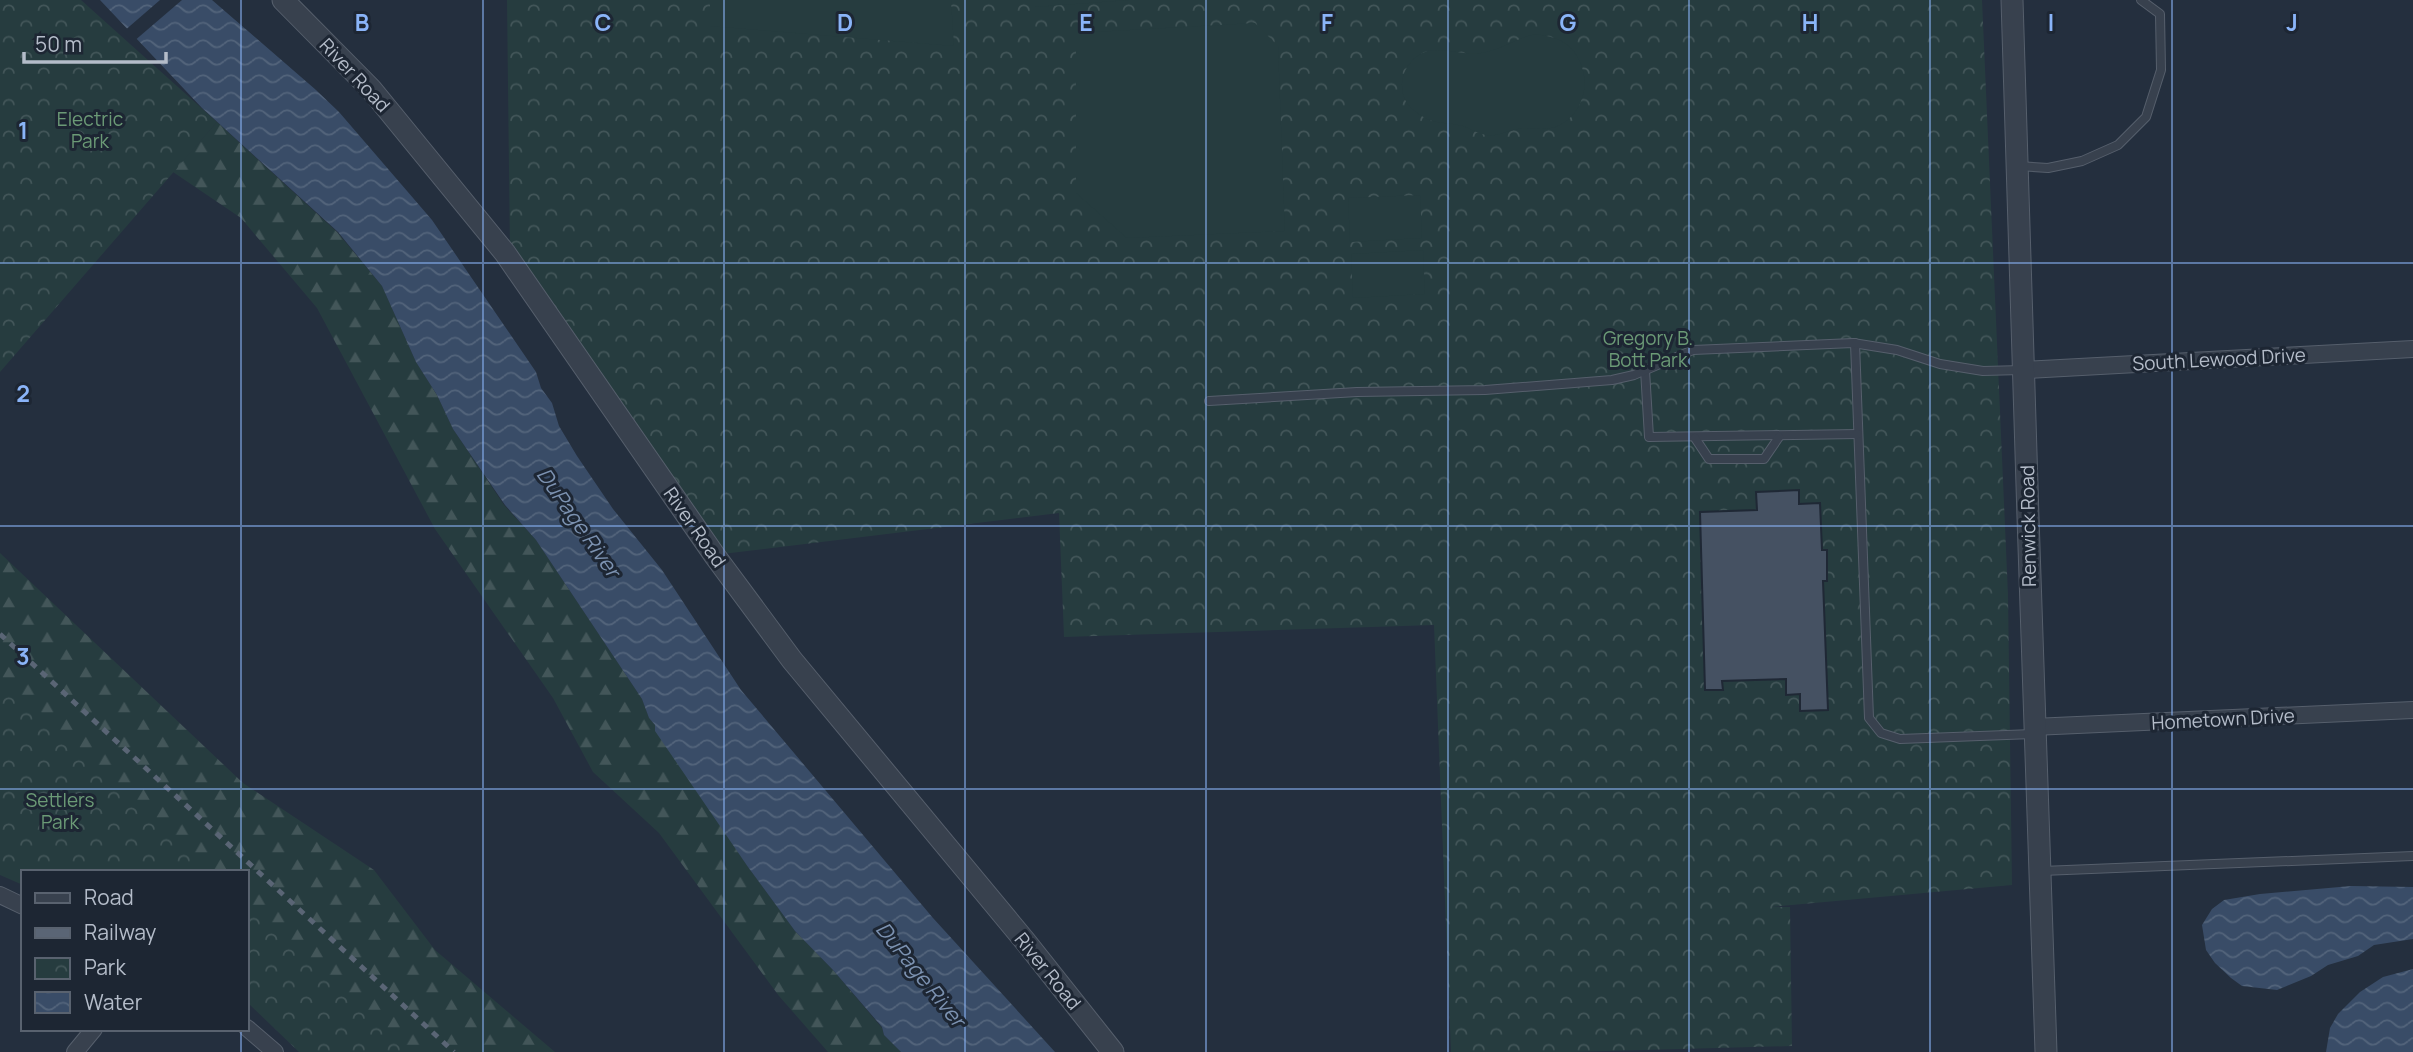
<svg xmlns="http://www.w3.org/2000/svg" width="2413" height="1052" font-family="Manrope,sans-serif">
<defs>
<pattern id="forest-firs" width="22" height="20" patternUnits="userSpaceOnUse" patternTransform="scale(1.75)"><rect width="22" height="20" fill="#263c3f"/><path d="M5 1l3.5 6h-7zM16 11l3.5 6h-7z" fill="#435659"/></pattern>
<pattern id="park-crowns" width="20" height="18" patternUnits="userSpaceOnUse" patternTransform="scale(1.75)"><rect width="20" height="18" fill="#263c3f"/><path d="M2 6a3 3 0 1 1 6 0M12 15a3 3 0 1 1 6 0" fill="none" stroke="#435659"/></pattern>
<pattern id="water-waves" width="16" height="10" patternUnits="userSpaceOnUse" patternTransform="scale(1.75)"><rect width="16" height="10" fill="#394c67"/><path d="M0 5q4-4 8 0t8 0" fill="none" stroke="#53647b"/></pattern>
</defs>
<rect width="100%" height="100%" fill="#242f3e"/>
<g fill="url(#forest-firs)">
<path d="M217,122L337,232L382,286L416,362L437,395L453,429L504,505L536,540L642,699L649,718L655,725L748,867L795,931L833,970L882,1028L884,1035L901,1052H828L779,996L659,833L593,772L553,698L435,529L317,308L241,218L173,172Z"/>
<path d="M0,553L243,783L374,870L435,950L555,1052H317L247,986V872H130L0,739Z"/>
</g>
<g fill="url(#park-crowns)">
<path d="M0,0H81L217,122L0,372Z"/>
<path d="M507,0H1982L2008,595L2012,885L1771,907H1790L1792,1046L1570,1052H1451L1434,625L1064,637L1059,513L722,554L510,253Z"/>
<path d="M0,675L207,864L215,872H23V885L0,875Z"/>
<path d="M247,902L405,1052H406H299L247,1002Z"/>
</g>
<g fill="#263c3f">
<path d="M710,0H951L954,46L710,26Z"/>
<path d="M1035,0H1129L1035,7Z"/>
<path d="M1255,23L1278,46L1285,231L1127,238L1076,193V33Z"/>
<path d="M1536,34C1546,36 1557,37 1566,44C1593,65 1590,109 1560,125C1546,132 1533,127 1518,129C1494,134 1494,141 1468,128C1455,122 1436,124 1427,119C1422,116 1414,111 1410,107C1393,88 1405,57 1428,51C1445,47 1463,56 1481,53C1501,50 1516,38 1536,34Z"/>
<path d="M1420,195L1422,238L1350,242L1348,198Z"/>
<path d="M1423,250L1425,294L1353,298L1351,254Z"/>
</g>
<g fill="url(#water-waves)">
<path d="M100,0H212L316,90L339,112L432,220L536,372L541,388L552,403L559,426L577,456L613,509L662,570L741,690L933,918L1055,1052H901L884,1035L882,1027L833,970L795,931L748,867L655,731V725L649,718L642,699L536,540L505,505L453,429L437,395L416,362L382,286L338,232L202,108Z"/>
<path d="M2351,886L2413,887V939L2374,945L2358,956L2328,965L2311,976L2277,990L2242,986L2231,978L2215,963L2206,950L2202,925L2212,909L2224,900L2260,894Z"/>
<path d="M2413,969V1052H2326L2330,1028L2338,1014L2360,992L2383,977Z"/>
</g>
<path fill="#242f3e" d="M160,0H182L133,42L123,32Z"/>
<path fill="#455162" stroke="#1f2835" stroke-width="2" d="M1799,490V504L1820,503L1822,550H1827V581H1823L1828,710L1800,711V694L1786,695V679L1722,681L1723,690H1705L1700,512L1757,510L1756,492Z"/>
<g fill="none" stroke-linecap="round" stroke-linejoin="round">
<g stroke="#565f6c" stroke-width="10">
<g id="service">
<path d="M2018,166L2048,168L2082,161L2118,145L2146,117L2161,70L2160,14L2141,0"/>
<path d="M1855,343L1869,718L1881,733L1900,739L2033,734"/>
<path d="M1645,370L1649,437L1858,434"/>
<path d="M1209,401L1357,392L1485,390L1612,380L1634,375L1693,350L1853,343L1897,350L1940,364L1983,371L2022,370"/>
<path d="M1695,438L1709,459H1764L1779,437"/>
<path d="M2042,871L2413,856"/>
</g>
</g>
<g stroke="#565f6c" stroke-width="18">
<g id="minor">
<path d="M2025,370L2413,349"/>
<path d="M2033,727L2413,710"/>
<path d="M0,895L23,906"/>
<path d="M247,1028L275,1052"/>
<path d="M75,1052L94,1029"/>
</g>
</g>
<g stroke="#565f6c" stroke-width="23">
<g id="tertiary">
<path d="M283,0L371,89L505,253L715,556L792,660L1025,941L1113,1052"/>
<path d="M2012,0C2024,351 2032,701 2046,1052"/>
</g>
</g>
<use href="#service" stroke="#38414e" stroke-width="8"/>
<use href="#minor" stroke="#38414e" stroke-width="16"/>
<use href="#tertiary" stroke="#38414e" stroke-width="21"/>
<path stroke="#5a6575" stroke-width="5" stroke-dasharray="7 7" stroke-linecap="butt" d="M0,634L454,1052"/>
</g>
<path fill="none" stroke="#8ab4f8" stroke-width="2" stroke-opacity="0.55" d="M241,0V872M483,0V1052M724,0V1052M965,0V1052M1206,0V1052M1448,0V1052M1689,0V1052M1930,0V1052M2172,0V1052M0,263H2413M0,526H2413M0,789H2413M241,1029V1052"/>
<g text-anchor="middle" dominant-baseline="central" stroke-width="6" stroke-linejoin="round" paint-order="stroke">
<g font-size="19" fill="#b4bcc9" stroke="#1d2633">
<text transform="translate(355 75) rotate(47)">River Road</text>
<text transform="translate(2219 359) rotate(-3)">South Lewood Drive</text>
<text transform="translate(2028 526) rotate(-91)">Renwick Road</text>
<text transform="translate(695 527) rotate(55)">River Road</text>
<text transform="translate(2223 719) rotate(-3)">Hometown Drive</text>
<text transform="translate(1048 971) rotate(51)">River Road</text>
</g>
<g font-size="19" fill="#6b9a76" stroke="#1d2633">
<text x="90" y="119">Electric<tspan x="90" dy="22">Park</tspan></text>
<text x="1648" y="338">Gregory B.<tspan x="1648" dy="22">Bott Park</tspan></text>
<text x="60" y="800">Settlers<tspan x="60" dy="22">Park</tspan></text>
</g>
<g font-size="21" font-style="italic" fill="#7c92b1" stroke="#1d2633">
<text transform="translate(579 522) rotate(55)">DuPage River</text>
<text transform="translate(921 974) rotate(51)">DuPage River</text>
</g>
</g>
<g font-size="23" text-anchor="middle" font-weight="bold" fill="#8ab4f8" stroke="#1d2633" stroke-width="6" stroke-linejoin="round" paint-order="stroke">
<text x="362" y="31">B</text>
<text x="603" y="31">C</text>
<text x="845" y="31">D</text>
<text x="1086" y="31">E</text>
<text x="1327" y="31">F</text>
<text x="1568" y="31">G</text>
<text x="1810" y="31">H</text>
<text x="2051" y="31">I</text>
<text x="2292" y="31">J</text>
<text x="23" y="139">1</text>
<text x="23" y="402">2</text>
<text x="23" y="665">3</text>
</g>
<rect x="21" y="870" width="228" height="161" fill="#1d2633" stroke="#59626f" stroke-width="2"/>
<rect x="35" y="893" width="35" height="10" fill="#38414e" stroke="#59626f" stroke-width="2"/>
<text x="84" y="905" font-size="21" fill="#b4bcc9">Road</text>
<rect x="35" y="928" width="35" height="10" fill="#5a6575" stroke="#59626f" stroke-width="2"/>
<text x="84" y="940" font-size="21" fill="#b4bcc9">Railway</text>
<rect x="35" y="958" width="35" height="21" fill="url(#park-crowns)" stroke="#59626f" stroke-width="2"/>
<text x="84" y="975" font-size="21" fill="#b4bcc9">Park</text>
<rect x="35" y="992" width="35" height="21" fill="url(#water-waves)" stroke="#59626f" stroke-width="2"/>
<text x="84" y="1010" font-size="21" fill="#b4bcc9">Water</text>
<path d="M24 52v10h142v-10" fill="none" stroke="#b4bcc9" stroke-width="3.5"/>
<text x="35" y="52" font-size="21" fill="#b4bcc9" stroke="#1d2633" stroke-width="5" paint-order="stroke">50 m</text>
</svg>
